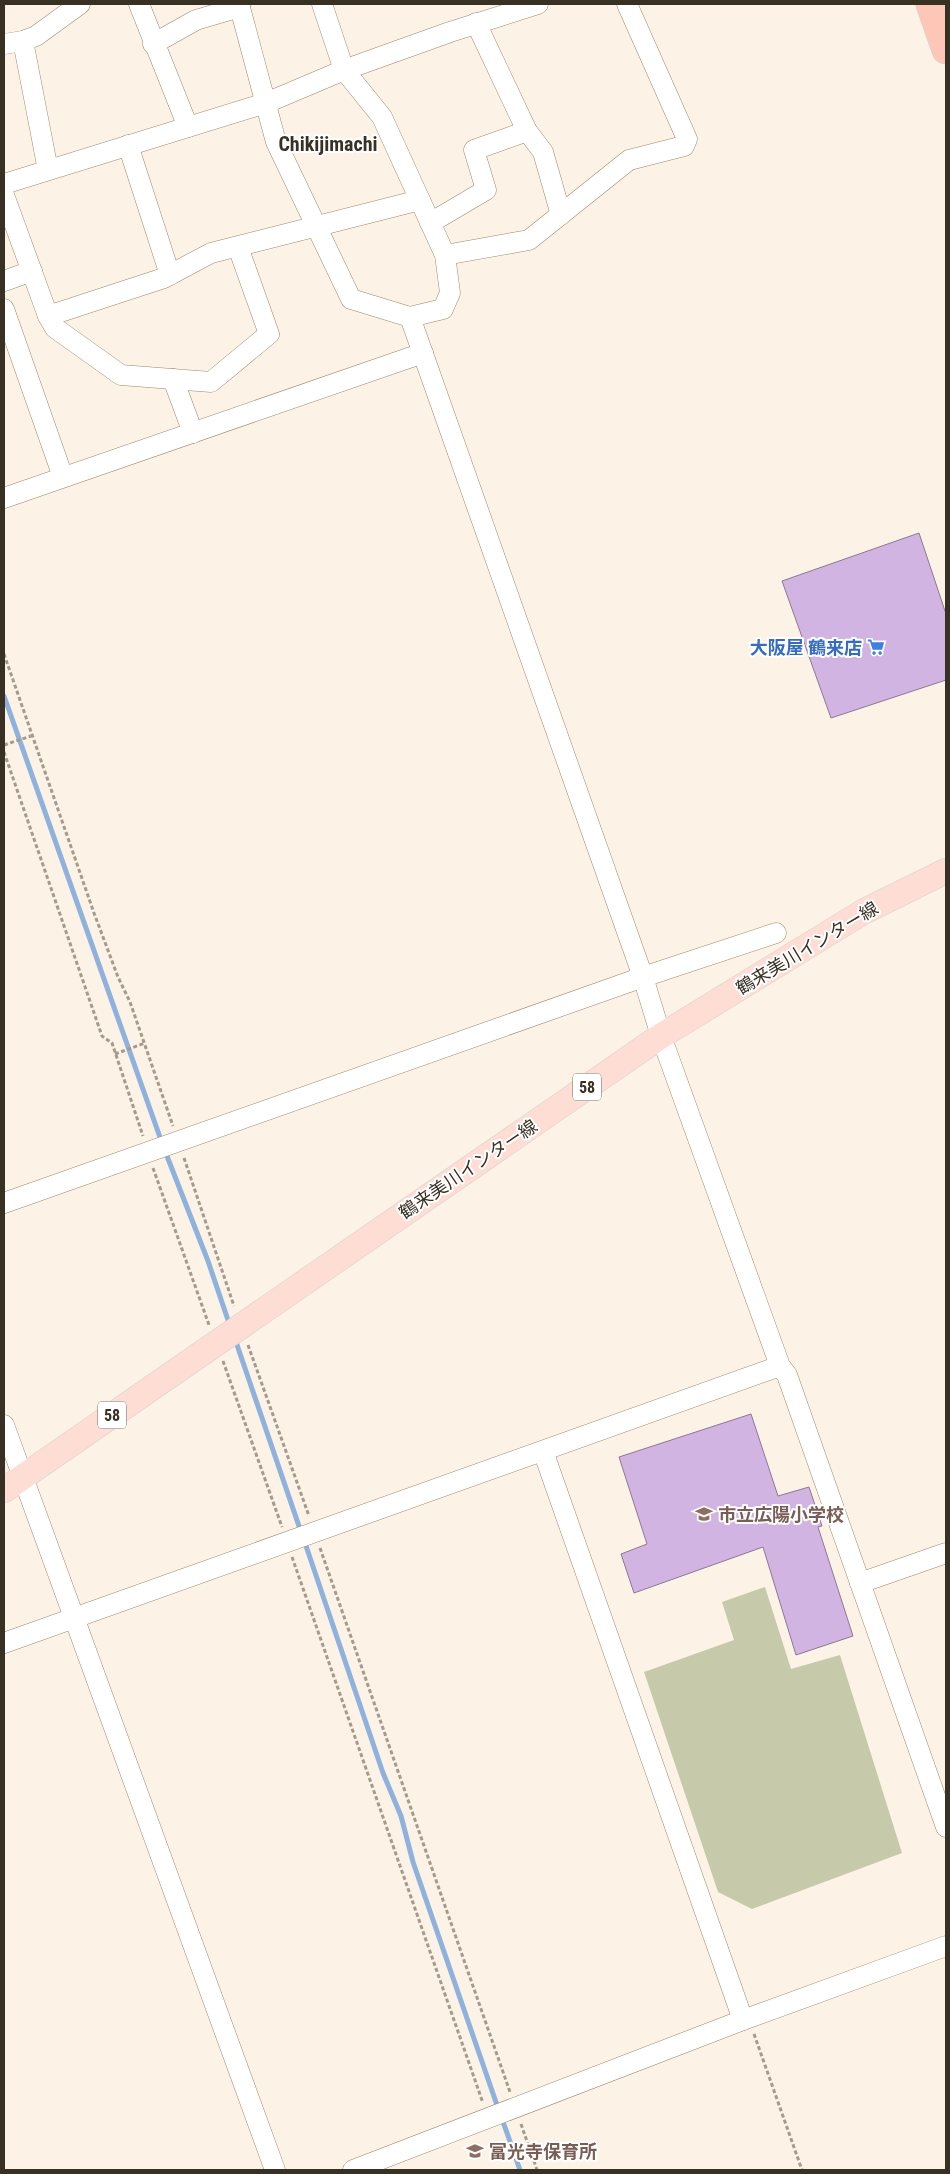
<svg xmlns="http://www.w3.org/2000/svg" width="950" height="2174" font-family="'Roboto Condensed','Noto Sans JP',sans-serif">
<rect width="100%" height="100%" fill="#fcf2e6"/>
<path fill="#c6caaa" d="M765,1587L791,1669L840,1655L902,1853L752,1909L718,1892L644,1672L734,1640L722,1602Z"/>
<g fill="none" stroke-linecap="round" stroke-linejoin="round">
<g stroke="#8eb2db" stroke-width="5">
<path d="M4,696L162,1143"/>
<path d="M165,1151L208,1261L230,1326"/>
<path d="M235,1339L301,1532"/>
<path d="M304,1540L383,1773L401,1816L413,1862L498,2108"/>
<path d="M501,2116L520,2170"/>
</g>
</g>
<g fill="#d2b4e2" stroke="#8b7895">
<path d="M919,533L946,614V680L831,718L782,581Z"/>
<path d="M751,1414L778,1496L809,1487L822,1526L818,1527L853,1636L796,1655L763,1547L634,1593L621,1554L647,1544L619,1457Z"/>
</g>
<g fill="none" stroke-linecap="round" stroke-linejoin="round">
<g stroke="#9e896c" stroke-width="21">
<g id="minor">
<path d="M139,4L188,127"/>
<path d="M239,4L276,142L351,299L410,317L643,977L661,1036L780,1366L787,1375L946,1827"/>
<path d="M322,4L344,70L382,117L445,255L450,293L443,309L410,317"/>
<path d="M476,23L527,131L543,152L561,215"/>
<path d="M4,44L23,41"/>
<path d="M153,44L196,20L240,7"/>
<path d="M128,145L170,275"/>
<path d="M48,170L23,41L36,36L80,4"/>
<path d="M4,184L266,103L344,70L450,32L538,4"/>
<path d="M4,195L48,316L164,278L211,253L420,200"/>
<path d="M430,223L486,190L474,150L527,131"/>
<path d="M445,255L529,240L629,160L684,146L687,139L627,4"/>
<path d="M4,281L32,271"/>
<path d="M4,309L63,477"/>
<path d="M48,316L55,328L121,375L211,382L269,334L238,247"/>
<path d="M173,379L193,433"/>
<path d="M4,498L423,353"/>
<path d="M4,1203L643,977L776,933"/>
<path d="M4,1425L275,2170"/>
<path d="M543,1451L743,2020"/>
<path d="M860,1583L946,1553"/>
<path d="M4,1643L780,1366"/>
<path d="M353,2170L743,2020L946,1946"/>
</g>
</g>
<g stroke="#d3d1cf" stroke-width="26">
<path id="major" d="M4,1490L661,1036L863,912L946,871"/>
</g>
<g stroke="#d3d1cf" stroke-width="29">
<path id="highway" d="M930,4L946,50"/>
</g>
<g stroke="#a49a8e" stroke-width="3" stroke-dasharray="4 2.5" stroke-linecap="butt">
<path d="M4,654L94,913L118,977L130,1002L173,1126"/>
<path d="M4,745L31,736"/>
<path d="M4,752L102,1036L112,1043L143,1136"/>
<path d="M115,1054L145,1043"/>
<path d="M184,1158L234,1306"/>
<path d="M153,1168L209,1325"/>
<path d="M248,1345L309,1516"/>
<path d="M223,1361L282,1527"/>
<path d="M320,1548L510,2092"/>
<path d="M292,1557L483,2103"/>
<path d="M754,2034L802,2170"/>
<path d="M521,2124L537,2170"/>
</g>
<use href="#minor" stroke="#fff" stroke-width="20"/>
<use href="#major" stroke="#feddd4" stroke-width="25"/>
<use href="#highway" stroke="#fec6b7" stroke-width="28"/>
</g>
<defs>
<g id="supermarket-bare" transform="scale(1.35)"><path d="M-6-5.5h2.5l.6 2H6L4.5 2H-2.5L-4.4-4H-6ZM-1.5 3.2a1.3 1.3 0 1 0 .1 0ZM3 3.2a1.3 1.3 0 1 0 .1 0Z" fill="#3f7fe0" stroke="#fff" stroke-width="2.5" paint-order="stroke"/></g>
<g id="school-bare" transform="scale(1.35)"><path d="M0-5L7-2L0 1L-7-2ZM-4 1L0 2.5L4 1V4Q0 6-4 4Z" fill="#8d6e63" stroke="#fff" stroke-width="2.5" paint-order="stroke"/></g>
</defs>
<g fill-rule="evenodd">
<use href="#supermarket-bare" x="876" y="647"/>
<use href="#school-bare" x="704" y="1514"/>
<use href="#school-bare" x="475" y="2151"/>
</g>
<g text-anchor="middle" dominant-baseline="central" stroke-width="4" stroke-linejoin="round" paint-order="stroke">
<g fill="#fff" stroke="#746e66" stroke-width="1">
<rect x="573" y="1073.5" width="28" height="27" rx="4"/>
<rect x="98" y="1401.5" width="28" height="27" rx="4"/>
</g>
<g font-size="16" font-weight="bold" fill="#393024">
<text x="587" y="1087">58</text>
<text x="112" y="1415">58</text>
</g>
<g font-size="18" font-weight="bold" fill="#366cbe" stroke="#fff" text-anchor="end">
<text x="862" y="647">大阪屋 鶴来店</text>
</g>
<g font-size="18" fill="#393024" stroke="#fff">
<text transform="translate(807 948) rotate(-31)">鶴来美川インター線</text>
<text transform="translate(468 1169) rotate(-34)">鶴来美川インター線</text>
</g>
<g font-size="18" font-weight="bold" fill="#785e54" stroke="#fff" text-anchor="start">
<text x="718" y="1514">市立広陽小学校</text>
<text x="489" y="2151">富光寺保育所</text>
</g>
<g font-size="20" font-weight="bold" fill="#393024" stroke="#fff">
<text x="328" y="144">Chikijimachi</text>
</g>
</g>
<rect width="950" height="2174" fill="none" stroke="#393024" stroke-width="10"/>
</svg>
